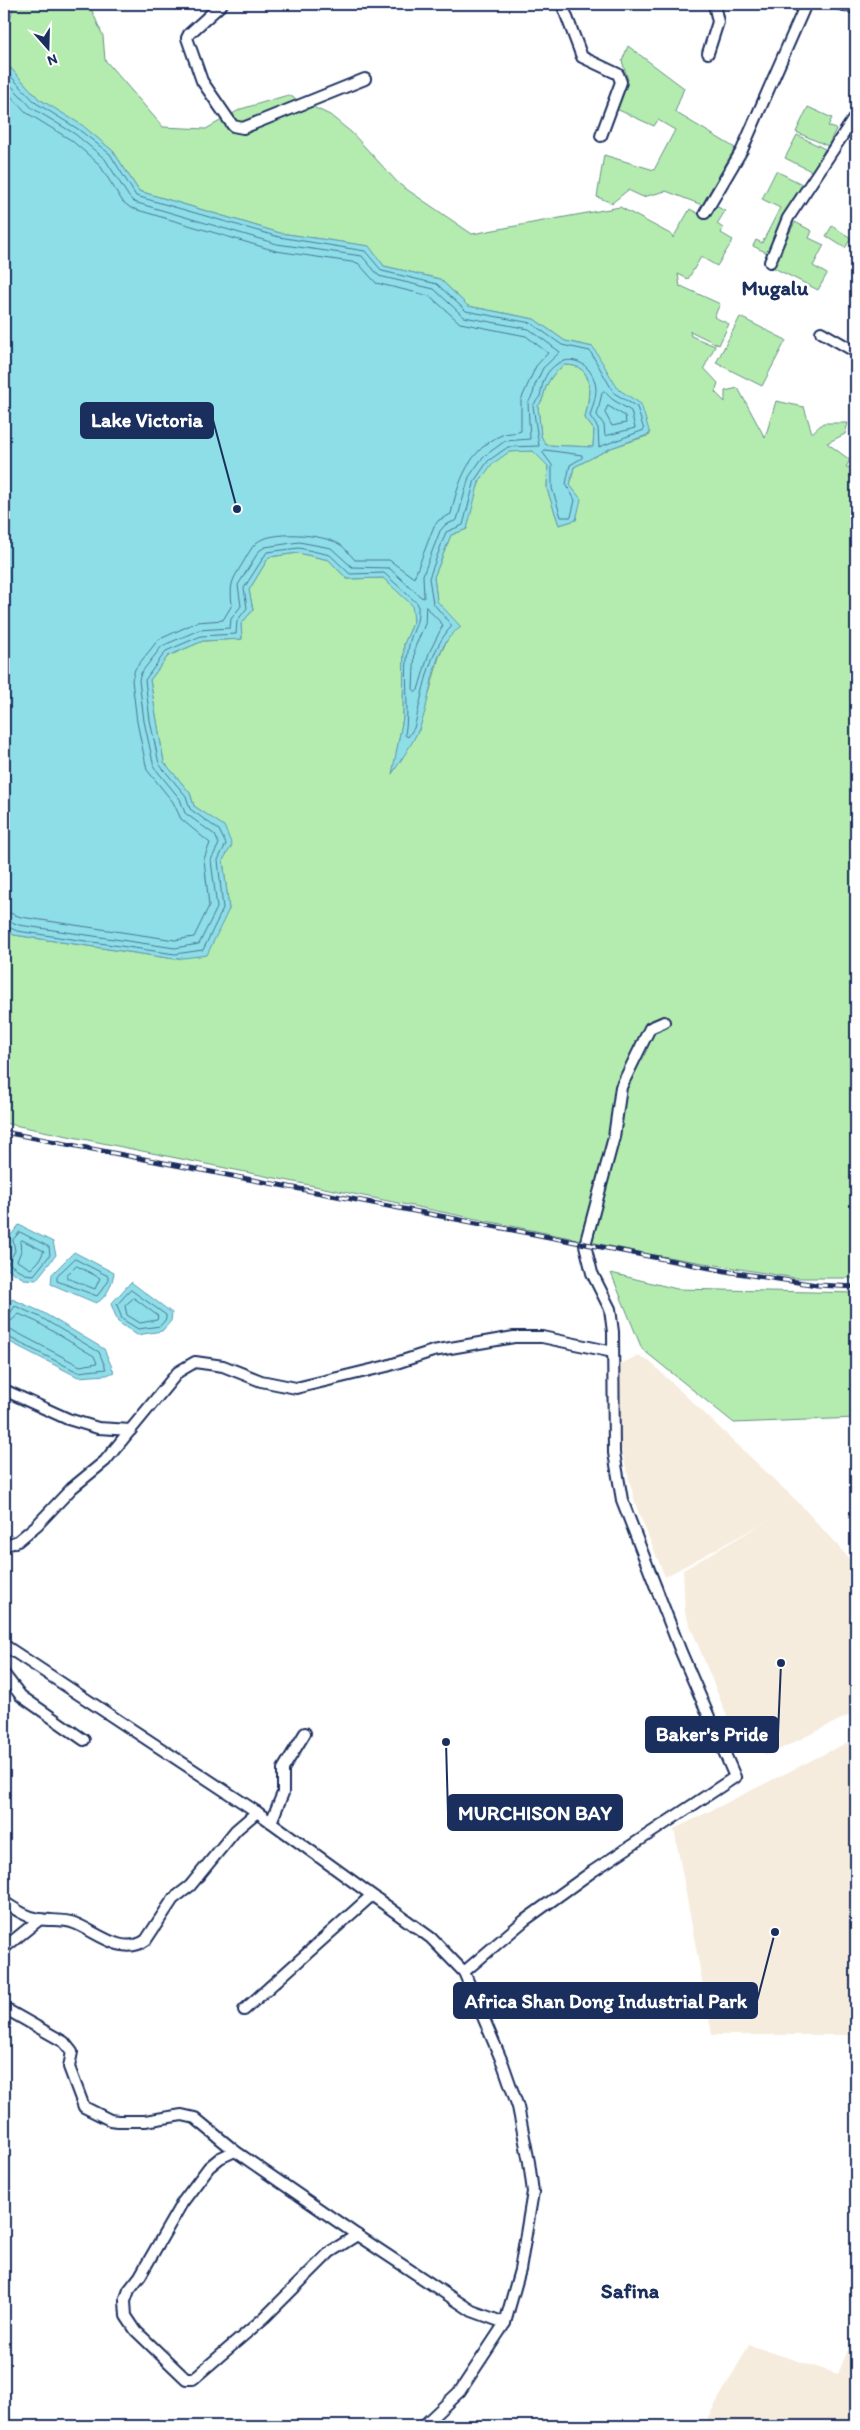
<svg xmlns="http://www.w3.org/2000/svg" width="860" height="2430" font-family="Itim,sans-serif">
<rect width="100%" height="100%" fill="#fff"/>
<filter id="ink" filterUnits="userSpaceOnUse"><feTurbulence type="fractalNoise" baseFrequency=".02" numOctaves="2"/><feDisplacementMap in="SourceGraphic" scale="10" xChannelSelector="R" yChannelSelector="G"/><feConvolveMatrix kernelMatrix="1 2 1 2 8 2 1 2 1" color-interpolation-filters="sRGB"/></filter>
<g filter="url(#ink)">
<g fill="#f6ecde">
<path d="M637,1356L648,1360L799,1503L856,1566V1712L768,1755L738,1744L685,1613L683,1570L771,1519L665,1577L636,1506L618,1437L616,1366Z"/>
<path d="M856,1738V2035H712L674,1829Z"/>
<path d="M856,2330V2409L846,2426H703L749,2345L838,2374Z"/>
</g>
<g fill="#b4ecaf" stroke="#688e86">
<path d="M14,4H89L103,36L105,60L163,127L206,129L241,109L288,95L330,115L352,133L399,184L472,234L620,207L672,235L673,238L690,209L706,218L714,205L725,211L717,224L723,228L721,233L733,240L717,266L701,257L688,279L678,274L680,287L681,286L720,304L714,317L729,324L719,345L690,331L691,336L715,346L704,368L718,383L715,392L725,402V391L738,388L765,438L776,401L804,407L812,433L823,423H848L845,434L827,443L850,460L846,467L856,469V1278H795L649,1254L4,1123V929L14,935L175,959L229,910L223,860L231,845L224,827L194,806L190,793L164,762L150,680L168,656L203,641L242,639L241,624L253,610L249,590L269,557L298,553L329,560L347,579L383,578L413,605L414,621L404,644L403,718L393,772L419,730L439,657L450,634L437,601L434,577L451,535L467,529C472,502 479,463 509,452C516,450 526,451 533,451L548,466L547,489L559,525L576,520L578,510L570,485L574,467L611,448L650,435L597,361L593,347L565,341L534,319L468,306L440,279L384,266L368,246L280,233L139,191L113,151L81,125L39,99L4,61V45Z"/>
<path d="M628,46L684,88L675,112L735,148L702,205L666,191L643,197L628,190L612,203L597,197L604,155L654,170L675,130L658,120L654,126L614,108L628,80L622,61Z"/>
<path d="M808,107L832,118L828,126L836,129L828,146L796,132Z"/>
<path d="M797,135L825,149L813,172L785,158Z"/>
<path d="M776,171L804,185L769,254L753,246L756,240L762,243L780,208L762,199Z"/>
<path d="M795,222L812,231L809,238L824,245L813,266L827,274L818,290L772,267Z"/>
<path d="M832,226L851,238L845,248L826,236Z"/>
<path d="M740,317L786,340L762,386L716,363Z"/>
<path d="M564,365C597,364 589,396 585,418L594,430L593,447L545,445L541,436L538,406C544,399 543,395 546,387C550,377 556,372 564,365Z"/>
<path d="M611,1273L677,1289L856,1293V1418L734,1423L642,1349Z"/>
</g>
<g fill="#8edee8" stroke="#6098b1" fill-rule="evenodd">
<path d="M4,61L39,99L82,125L113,151L139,191L280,233L369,246L384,266L440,279L468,306L534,319L565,341L593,347L618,389L641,404L650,434L611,448L574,467L570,485L581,499L576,520L559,525L547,489L548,466L533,451L509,452L492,464L479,482L467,529L451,535L434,577L437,601L461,627C428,648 434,698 418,731C411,746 401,760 392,774L403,718L404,644L414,621L412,605L383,578L347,579L329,560L298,553L269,557L249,590L253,610L241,624L242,639L203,641L168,656L150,680L164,762L190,793L194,806L224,826L232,845L223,860L229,909L207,955L175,959L14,935L4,929ZM564,365C597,364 590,396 585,418L594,430L593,447L546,445L541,436L538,406C544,399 543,395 546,387C550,377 556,371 564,365Z"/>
<path d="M19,1225L53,1242L56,1255L36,1280L24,1279L4,1267V1259L10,1249L7,1240Z"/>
<path d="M74,1252L114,1273C112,1284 107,1298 96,1303L51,1284L52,1274Z"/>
<path d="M131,1282L172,1313L171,1321L162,1331L137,1335L118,1322L111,1304Z"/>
<path d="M12,1299L42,1312L104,1349L114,1372L107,1375L78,1377L4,1339V1315Z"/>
</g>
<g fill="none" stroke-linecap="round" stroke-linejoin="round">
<g stroke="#497595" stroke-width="1">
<path d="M4,69L36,103L78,129L110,154L136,196L279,237L365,251L382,271L437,284L466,311L531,323L562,345L590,351L614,393L637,407L644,430L599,447L598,428L590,416C592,408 596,398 596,389C594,363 568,350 550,370C543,378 542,387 540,396C538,399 535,402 533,406L539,446L508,447L488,461L475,480L463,525L446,532L429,578L433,603L452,626C428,651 423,694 414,728L408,737L405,735C410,706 403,675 409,645C413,626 419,628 418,604L384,573L350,574L330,555L299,548L267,552L244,588L247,608L237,621L236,634L201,636L166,651L145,680L150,720L159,764L186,796L190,809L219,830L226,844L218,860L223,909L203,950L175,954L17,931L4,925"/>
<path d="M4,78L32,108L75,134L105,159L129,197L134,202L277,244L362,256L379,276L434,289L464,317L529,329L560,352L543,368L535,385L533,394L528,403L530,439L505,441L483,457L469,477L457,520L445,525L440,531L423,575L424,598L421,597L389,568L352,567L331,548L299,542L265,547L259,551L238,585L241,606L231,619L230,628L199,630L162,646L141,673L139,680L144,721L154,767L180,799L185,813L215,835L219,844L211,860L217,908L199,944L175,948L19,925L4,919"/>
<path d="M4,89L27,113L71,140L99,164L123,202L131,208L276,251L358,263L376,283L430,296L460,323L526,336L548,353L536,366L521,400V431C515,434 508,432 502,435C469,449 458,482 451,514L439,520L434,526L414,578L389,560H355C350,555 345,547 339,544C323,534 271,530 256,543C250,549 246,558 241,566C231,582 230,585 232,605L223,620L197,622L158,640L135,669L132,680L137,722L147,770L173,802L181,819L210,843L204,859L209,906L194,937L175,940L21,917L4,911"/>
<path d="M604,391L612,399L631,411L635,428L605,436L604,425L597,415L602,393Z"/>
<path d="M608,406L625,416L626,423L612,426L605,413Z"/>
<path d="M545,450L582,455V458L570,465L566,484L575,500L571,517H561L552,488V465L543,453Z"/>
<path d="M426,607L443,625L429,653L418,690L416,692L413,689L415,647L425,624Z"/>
<path d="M20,1232L49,1247L50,1255L34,1275L25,1274L8,1263L15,1251L13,1240Z"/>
<path d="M22,1240L44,1251L39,1261L31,1269L17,1261L21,1251L20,1242Z"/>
<path d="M75,1259L108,1276V1282L97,1296L57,1281V1276Z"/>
<path d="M77,1266L100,1278L95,1289L67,1278V1275Z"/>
<path d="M131,1290L166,1315V1319L160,1326L138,1329L122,1319L117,1305Z"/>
<path d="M134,1298L158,1316L157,1320L140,1323L127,1315L125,1306Z"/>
<path d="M4,1316L9,1315L15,1306L40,1317L99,1352L106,1369L78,1372L4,1335"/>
<path d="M4,1322L11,1321L19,1314L37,1322L94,1356L97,1363L80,1366L10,1329L4,1328"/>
</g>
<g stroke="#1b2f5e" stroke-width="14">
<g id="street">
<path d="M222,4L189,34L187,38L202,81L233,126L243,128L365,79"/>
<path d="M562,4L582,57L618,74L621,82L601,136"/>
<path d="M840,4L856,8"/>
<path d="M708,53L718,22L714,4"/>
<path d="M705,213L742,150L806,4"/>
<path d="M770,262L788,218L856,115"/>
<path d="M821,332L856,352"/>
<path d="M4,1390L68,1419L98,1428L131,1430"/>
<path d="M4,1546L18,1541L37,1525L72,1488L105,1461L178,1372L195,1362L223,1366L261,1381L296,1388L387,1366L433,1351L514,1337H542L613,1352"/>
<path d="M4,1645L257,1812L431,1938L464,1972L503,2064L518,2107L529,2162L533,2192L520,2270L505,2323L460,2391L423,2426"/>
<path d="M4,1674L21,1696L84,1740"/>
<path d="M271,1822L283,1793V1769L305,1733"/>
<path d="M4,1902C15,1909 26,1917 39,1919C50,1921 63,1919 74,1923C96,1931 122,1957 146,1940L173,1899L190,1886L236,1830L257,1812"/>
<path d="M4,1948L40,1919"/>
<path d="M464,1972L525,1920L593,1871L735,1777L681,1652L622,1500L614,1453L613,1332L610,1309L592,1273L585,1245L614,1137L621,1087L650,1028L664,1022"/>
<path d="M4,2008L64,2042L72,2052L69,2067L84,2107L110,2120L118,2121H145L182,2115L195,2118L235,2151L357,2235L472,2311L505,2323"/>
<path d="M244,2010L371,1896"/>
<path d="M235,2151L220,2158L209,2167L182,2203L140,2276L129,2290L125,2301L126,2316L136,2331L186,2379H193L265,2317L330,2252L357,2235"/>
</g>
</g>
<use href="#street" stroke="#fff" stroke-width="10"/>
<g stroke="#1b2f5e" stroke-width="5">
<path id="rail" d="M4,1132L731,1272L817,1285L856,1287"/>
</g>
<use href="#rail" stroke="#fff" stroke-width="3" stroke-dasharray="9" stroke-linecap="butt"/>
</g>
</g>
<g text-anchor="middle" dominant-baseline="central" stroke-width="5" stroke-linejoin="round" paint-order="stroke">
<g font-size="21" font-weight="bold" fill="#1b2f5e" stroke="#fff">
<text x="775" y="287">Mugalu</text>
<text x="630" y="2290">Safina</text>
</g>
</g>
<path fill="none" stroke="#1b2f5e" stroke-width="2" d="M237 509L213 420M781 1663L778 1734M446 1742L448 1813M775 1932L757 2001"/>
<g fill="#1b2f5e" stroke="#fff" stroke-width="2">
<circle cx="237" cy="509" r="5"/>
<circle cx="781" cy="1663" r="5"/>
<circle cx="446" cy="1742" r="5"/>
<circle cx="775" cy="1932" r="5"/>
</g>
<g fill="#1b2f5e" stroke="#1b2f5e" stroke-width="2">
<rect x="81" y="403" width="132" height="35" rx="5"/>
<rect x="646" y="1717" width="132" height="35" rx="5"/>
<rect x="448" y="1795" width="174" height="35" rx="5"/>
<rect x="454" y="1983" width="303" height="35" rx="5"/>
</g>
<g font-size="20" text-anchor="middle" font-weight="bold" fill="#fff">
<text x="147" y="427">Lake Victoria</text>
<text x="712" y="1741">Baker's Pride</text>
<text x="535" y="1820">MURCHISON BAY</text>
<text x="606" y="2008">Africa Shan Dong Industrial Park</text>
</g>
<rect width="860" height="2430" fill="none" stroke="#fff" stroke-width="20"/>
<rect x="10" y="10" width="840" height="2410" fill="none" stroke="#1b2f5e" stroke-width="2" filter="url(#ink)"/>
<g transform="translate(48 48) rotate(160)" stroke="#ffffff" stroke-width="4" paint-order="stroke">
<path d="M0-4L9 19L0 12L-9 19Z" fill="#1b2f5e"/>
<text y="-8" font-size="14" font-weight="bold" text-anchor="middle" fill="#1b2f5e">N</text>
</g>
</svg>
